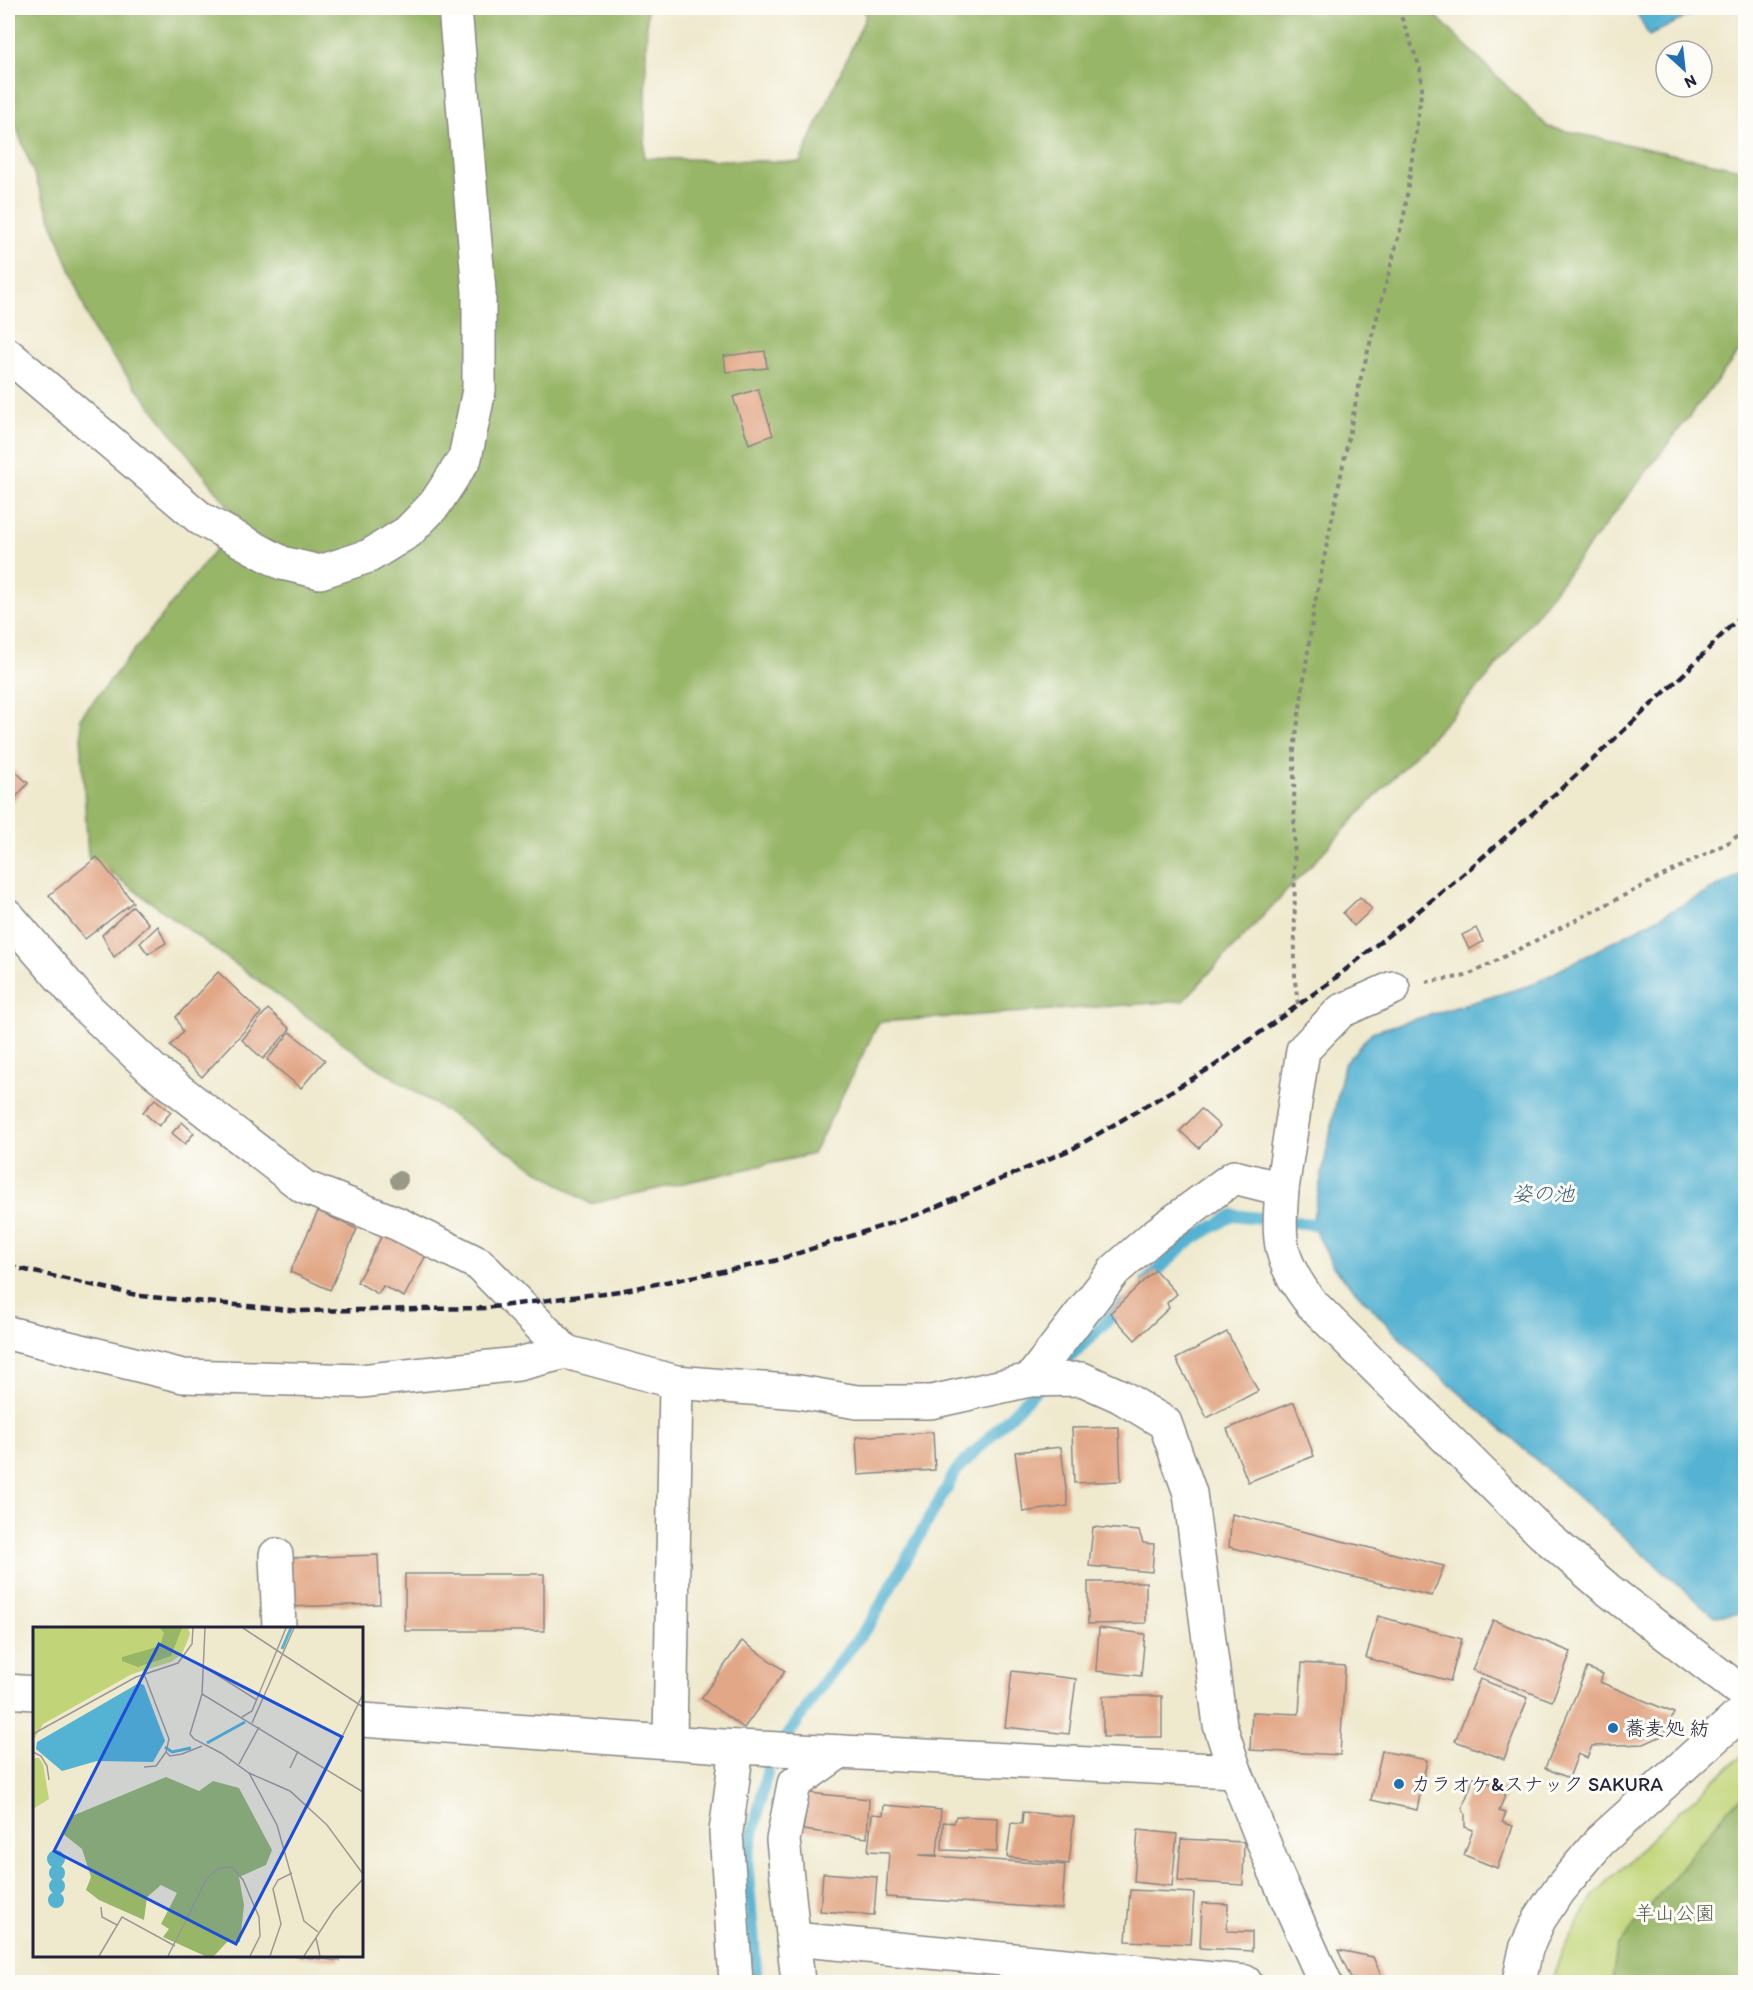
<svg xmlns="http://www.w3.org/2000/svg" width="1753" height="1990" font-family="Itim,'Klee One',sans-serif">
<rect width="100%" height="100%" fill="#fdfcf7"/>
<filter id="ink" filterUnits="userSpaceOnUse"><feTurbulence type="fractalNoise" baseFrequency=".0167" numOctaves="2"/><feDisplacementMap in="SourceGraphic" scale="12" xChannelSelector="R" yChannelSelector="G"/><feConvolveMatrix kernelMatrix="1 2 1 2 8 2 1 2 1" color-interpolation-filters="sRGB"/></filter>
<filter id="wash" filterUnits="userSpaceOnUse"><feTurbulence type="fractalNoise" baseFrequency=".008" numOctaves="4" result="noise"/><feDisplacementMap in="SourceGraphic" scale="24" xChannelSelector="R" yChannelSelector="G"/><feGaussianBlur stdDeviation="1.35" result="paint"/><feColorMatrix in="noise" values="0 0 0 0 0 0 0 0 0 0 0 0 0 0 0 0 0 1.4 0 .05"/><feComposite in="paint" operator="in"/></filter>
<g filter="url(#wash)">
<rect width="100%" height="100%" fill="#efe9ce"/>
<path fill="#c1d578" stroke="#727c5a" stroke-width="1.5" d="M1745,1753V1982H1551L1562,1952L1593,1896L1672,1818Z"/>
<g fill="#98b668" stroke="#5d6c52" stroke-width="1.5">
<path d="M26,8H647L644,158L800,162L866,16L863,8H1428L1548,127L1745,170V344L1487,678L1183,1001L879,1022L813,1154L590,1204L372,1064L88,856L80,718L239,520L94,333L8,105V18Z"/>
<path d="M1745,1795L1746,1971L1738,1982H1612L1617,1947L1726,1811Z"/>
</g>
<g fill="#54b2d2" stroke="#3b6a86" stroke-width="1.5">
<path d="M1634,8H1703L1649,36Z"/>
<path d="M1745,872L1746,1613L1714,1616L1414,1353L1334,1268L1312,1224L1344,1064L1372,1032L1531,985Z"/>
</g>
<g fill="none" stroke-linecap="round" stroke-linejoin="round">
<g stroke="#54b2d2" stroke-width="12">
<path d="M1146,1282L1185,1244L1233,1215L1312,1224"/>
<path d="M1054,1373L1123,1305"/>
<path d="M757,1982L747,1860L769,1764L821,1686L871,1622L956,1471L1039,1387"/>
</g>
</g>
<g id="blocks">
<g fill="#e2a787">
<path d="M765,351L767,368L726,372L724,356Z"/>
<path d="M758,389L773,435L749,444L733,397Z"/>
<path d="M8,765L28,783L8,807Z"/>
<path d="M97,857L133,902L85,939L49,895Z"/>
<path d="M1360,897L1372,909L1354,926L1343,913Z"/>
<path d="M133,906L149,924L114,957L102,935Z"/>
<path d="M158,926L166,943L148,954L140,943Z"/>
<path d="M1476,928L1483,942L1469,949L1462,935Z"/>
<path d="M218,972L261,1013L202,1077L170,1046L183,1032L176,1017Z"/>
<path d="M268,1009L290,1029L263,1059L242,1040Z"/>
<path d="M290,1032L325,1060L301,1088L267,1060Z"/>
<path d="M155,1099L171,1112L159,1126L143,1112Z"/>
<path d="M1201,1109L1220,1126L1199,1148L1180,1131Z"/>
<path d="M182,1122L194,1133L185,1144L172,1133Z"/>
<path d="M318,1211L357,1229L330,1290L290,1272Z"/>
<path d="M384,1232L426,1255L404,1297L383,1286L378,1294L357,1282Z"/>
<path d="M1155,1270L1177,1294L1167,1303L1169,1308L1135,1340L1110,1313Z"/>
<path d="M1227,1332L1258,1391L1207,1418L1176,1359Z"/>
<path d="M1294,1402L1314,1456L1248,1482L1227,1429Z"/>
<path d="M1119,1427L1121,1481L1074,1483L1072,1428Z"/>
<path d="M933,1432L935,1470L858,1475L856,1437Z"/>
<path d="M1061,1447L1068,1506L1023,1512L1015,1452Z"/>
<path d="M1232,1514L1444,1566L1432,1596L1229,1547Z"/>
<path d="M1093,1527L1139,1531L1143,1543L1154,1544L1152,1572L1089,1566Z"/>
<path d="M378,1555L380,1604L287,1607L285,1558Z"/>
<rect x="405" y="1574" width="139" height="57"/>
<path d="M1088,1582H1146V1623L1088,1624Z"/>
<path d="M1378,1616L1462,1639L1450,1681L1366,1658Z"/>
<path d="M1493,1620L1571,1652L1552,1701L1472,1670Z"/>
<path d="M1099,1628L1145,1634L1141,1676L1096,1671Z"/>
<path d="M742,1641L785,1671L744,1728L701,1698Z"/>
<path d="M1302,1663L1345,1666L1340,1755L1250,1750L1252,1712L1299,1714Z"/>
<path d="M1587,1668L1603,1674L1600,1682L1674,1713L1664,1735L1644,1744L1592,1746L1587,1758L1578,1754L1569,1778L1545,1768Z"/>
<path d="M1012,1671L1076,1679L1069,1734L1005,1727Z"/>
<path d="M1480,1679L1528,1698L1504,1759L1455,1741Z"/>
<rect x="1103" y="1696" width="59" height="41"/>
<path d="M1382,1751L1427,1760L1417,1810L1371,1800Z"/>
<path d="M1474,1777L1507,1790L1499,1811L1506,1813L1502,1822L1513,1826L1497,1868L1464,1855L1473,1830L1465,1827V1814L1462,1809Z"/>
<path d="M809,1793L869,1799L867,1838L803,1830Z"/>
<path d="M884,1805L941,1810L937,1855H919L1065,1865L1062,1909L886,1897L889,1852L868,1851L872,1814L883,1815Z"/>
<path d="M1023,1812L1074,1817L1069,1864L1007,1857L1011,1823L1022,1824Z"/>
<path d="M956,1816L998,1818L997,1852L942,1850L943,1822L954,1823Z"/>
<path d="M1138,1830L1177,1834L1172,1886L1134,1882Z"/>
<path d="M1181,1839L1244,1842L1243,1885L1178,1881Z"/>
<path d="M823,1873L877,1877L874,1915L820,1911Z"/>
<path d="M1130,1890L1194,1893L1191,1944L1126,1941Z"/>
<path d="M1202,1903L1228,1904L1227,1931L1252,1932V1951L1200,1948Z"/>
<path d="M1338,1950L1373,1957L1384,1982H1353Z"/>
<path d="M294,1956H340V1961Z"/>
</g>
</g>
</g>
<g filter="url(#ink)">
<use href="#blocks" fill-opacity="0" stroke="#888684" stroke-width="1.5"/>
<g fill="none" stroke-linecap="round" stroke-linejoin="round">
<g stroke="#888684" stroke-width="36">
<g id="minor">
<path d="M8,355L201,519L282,563L320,572L369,556L408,532L435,504L465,458L479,390V291L455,8"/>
<path d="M8,916L87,1008L153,1070L304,1187L398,1224L479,1264L566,1352"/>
<path d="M1282,1189L1303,1050L1341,1011L1393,988"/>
<path d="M8,1333L183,1376L361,1381L518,1364L566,1352L676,1382L799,1392L857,1402H931L1030,1380L1082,1379L1120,1396L1165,1423L1190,1493L1220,1725L1235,1771L1275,1871L1325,1982"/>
<path d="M1030,1380L1115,1270L1154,1236L1234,1177L1282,1189C1278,1242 1278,1260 1312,1304L1542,1533L1607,1589L1746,1695"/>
<path d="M276,1555L279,1628"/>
<path d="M8,1691L34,1693"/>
<path d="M362,1720L737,1747L1235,1771"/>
<path d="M670,1742L676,1382"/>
<path d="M793,1939L1245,1982"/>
<path d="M736,1982L726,1832L737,1747"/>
<path d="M798,1982L783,1840L794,1784L839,1752"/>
<path d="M1519,1982L1526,1949L1539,1920L1558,1891L1599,1842L1746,1709"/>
</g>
</g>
<g stroke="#888684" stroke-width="4" stroke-dasharray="4.5 4.5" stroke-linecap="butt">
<path d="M1426,982L1466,976L1731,841L1746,829"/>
<path d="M1298,1004L1295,981L1294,750L1314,608L1360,381L1404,216L1422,87L1420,68L1398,8"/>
</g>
<use href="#minor" stroke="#fff" stroke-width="33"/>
<path stroke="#22223b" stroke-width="4.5" stroke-dasharray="9 4.5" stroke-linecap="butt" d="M8,1266L141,1296L300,1311L485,1308L620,1291L774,1261L922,1213L1074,1148L1214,1066L1334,979L1452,884L1571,780L1686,672L1746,610"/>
</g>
<circle fill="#999987" cx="399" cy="1180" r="9"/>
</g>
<g fill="#1f6fb2" stroke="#fdfcf7" stroke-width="2">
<circle cx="1613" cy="1728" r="6"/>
<circle cx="1399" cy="1784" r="6"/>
</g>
<g text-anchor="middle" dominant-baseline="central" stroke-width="6" stroke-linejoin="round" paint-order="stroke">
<g font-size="20" fill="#22223b" stroke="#fdfcf7" text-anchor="start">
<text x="1625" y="1728">蕎麦処 紡</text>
<text x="1411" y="1784">カラオケ&amp;スナック SAKURA</text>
</g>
<g font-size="20" fill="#52584d" stroke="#fdfcf7">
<text x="1675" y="1913">羊山公園</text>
</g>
<g font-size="21" font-style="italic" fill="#365c77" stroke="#fdfcf7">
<text x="1543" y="1193">姿の池</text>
</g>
</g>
<g transform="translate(33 1627)">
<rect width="330" height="330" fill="#efe9ce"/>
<path d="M0,1H155L157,7L149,27L138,35L99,47L10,97L0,114ZM0,131H6L10,137L16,172L0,182Z" fill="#c1d578"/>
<path d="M127,1H149L138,29L105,40L89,34V30L127,19L131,6ZM133,150L166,164L180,154L206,161L239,223L233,238L206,250L211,278L207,315H194L181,329H172L130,310L136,302L128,297L144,266L128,258L114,270L111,293L66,273L53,263L58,250L49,222L29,206L39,189Z" fill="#98b668"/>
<path d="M106,56L111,58L132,114L120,135L64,134L29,144L3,122L4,115ZM14 232a9 9 0 1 1 18 0a9 9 0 1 1-18 0ZM16 246a8 8 0 1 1 16 0a8 8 0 1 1-16 0ZM16 259a8 8 0 1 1 16 0a8 8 0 1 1-16 0ZM15 273a8 8 0 1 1 16 0a8 8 0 1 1-16 0Z" fill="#54b2d2"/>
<path fill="none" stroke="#54b2d2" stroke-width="3" d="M249,22L258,1M174,116L212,95M132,120L139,125L158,121"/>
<path fill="none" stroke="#9d9993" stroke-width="1.5" d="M172,1L169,67L157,107L161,112L188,126L216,146L257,164L294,198L330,247M210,1L330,80M170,39L224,73M111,47L136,112L133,125L137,129L149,127L169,119M169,67L330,165M209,90L219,84L253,1M219,96L261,1M0,107L103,50L145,36L159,17L160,1M0,125L8,129L14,139L16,153M206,137L226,100M111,140L123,139L133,125M257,141L265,124M216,146L244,198L271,294L285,305M275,180L330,67M68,280L69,290L84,298M283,311L287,329M66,329L89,290L142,319M135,329L174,251L185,242L194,240L200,241L210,253L226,290L227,309L217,329M237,329L248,297L240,262L245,253L259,246M271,329L301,283L330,252"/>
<path fill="#1d4ed8" fill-opacity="0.15" stroke="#1d4ed8" stroke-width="3" d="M126,17L309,110L203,317L21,224Z"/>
<rect width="330" height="330" fill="none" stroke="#22223b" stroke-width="3"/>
</g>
<rect width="1753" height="1990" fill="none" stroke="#fdfcf7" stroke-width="30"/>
<g transform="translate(1684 69) rotate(153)"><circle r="28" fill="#fdfcf7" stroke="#a5a5ac" stroke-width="1.5"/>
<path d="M0-4.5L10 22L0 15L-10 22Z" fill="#1f6fb2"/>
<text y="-9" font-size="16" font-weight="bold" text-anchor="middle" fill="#22223b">N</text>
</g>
</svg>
